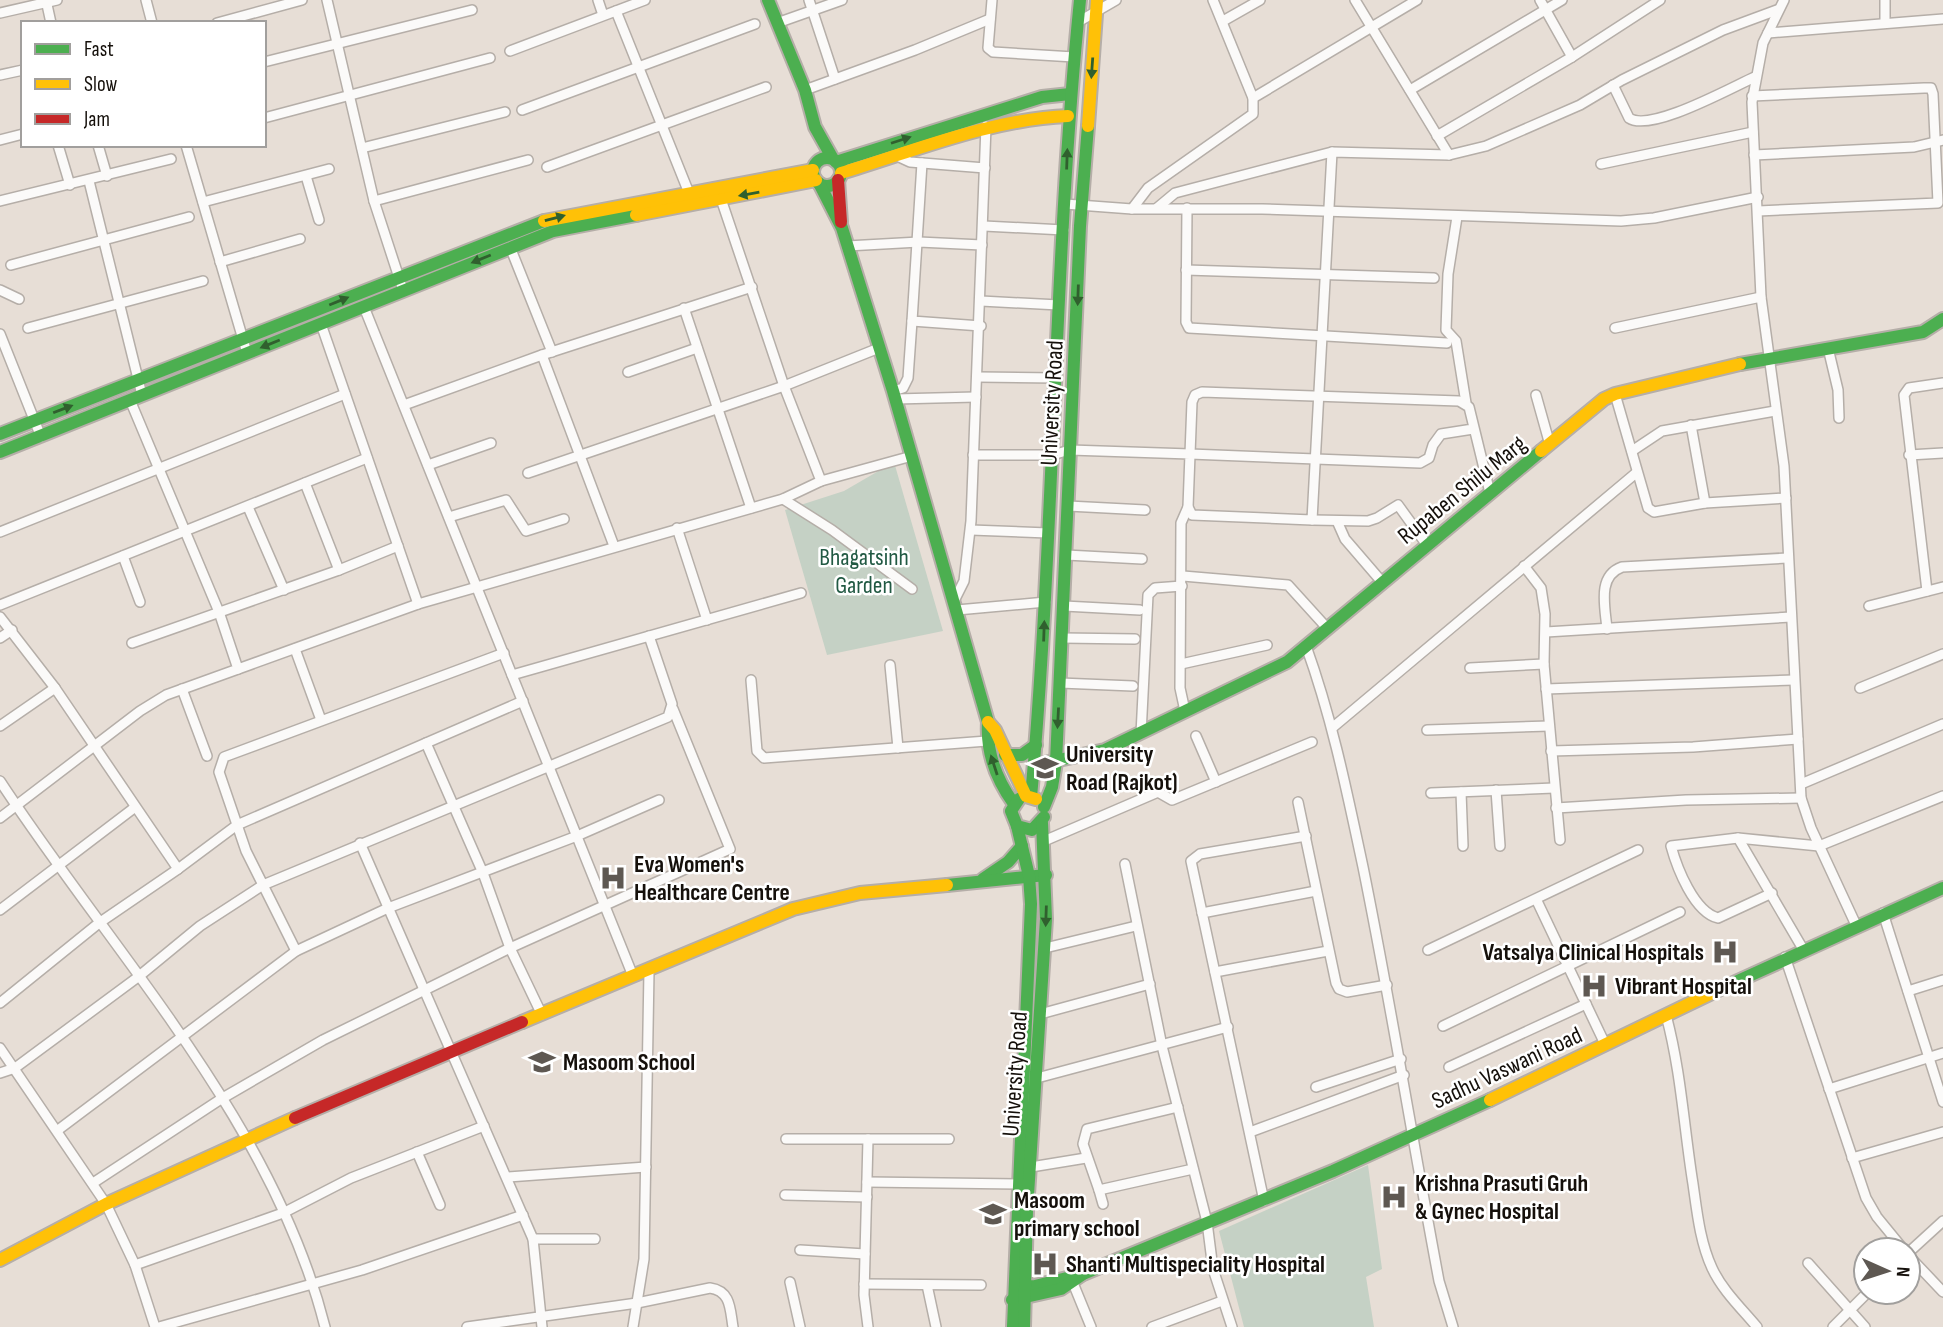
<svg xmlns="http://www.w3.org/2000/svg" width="1943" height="1327" font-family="'Sofia Sans Condensed',sans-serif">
<rect width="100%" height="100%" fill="#e7ded6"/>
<g fill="#c5d1c5">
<path d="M894,462L943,631L827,655L785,510L844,491Z"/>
<path d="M1368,1165L1382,1269L1366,1277L1374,1327H1244L1219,1231Z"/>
</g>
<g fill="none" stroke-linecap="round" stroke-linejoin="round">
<g stroke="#b5aea8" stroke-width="12">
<g id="street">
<path d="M46,0L51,23"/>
<path d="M146,0L152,23"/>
<path d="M327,0L374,201L403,290"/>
<path d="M598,0L603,15"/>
<path d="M809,0L835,79"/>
<path d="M992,0L988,48L993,52L1074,57"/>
<path d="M1355,0L1449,155"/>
<path d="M1540,0L1572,57"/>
<path d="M1784,0L1763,43L1752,102L1761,297L1784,466L1801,798L1811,828L1856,925"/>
<path d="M1885,0V23"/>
<path d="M616,11L691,198"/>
<path d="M0,13L57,0"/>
<path d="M1223,21L1260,0"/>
<path d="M1078,22L1116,0"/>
<path d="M217,23L302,0"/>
<path d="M777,23L842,0"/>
<path d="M1768,33L1943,19"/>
<path d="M510,51L645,0"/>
<path d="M264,62L472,10"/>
<path d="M0,75L23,70"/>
<path d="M1613,85L1629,118C1650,133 1732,87 1755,77"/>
<path d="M805,90L915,50L990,19"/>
<path d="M1410,90L1562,0"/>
<path d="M1752,96L1924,88H1931L1933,94L1938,203L1758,211"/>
<path d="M1253,98L1417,0"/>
<path d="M522,110L755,24"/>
<path d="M264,118L490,58"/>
<path d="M1437,136L1572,57L1660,0"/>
<path d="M0,140L23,134"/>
<path d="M58,145L70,185"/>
<path d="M98,145L107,176"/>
<path d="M186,145L247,353"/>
<path d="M362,148L505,112"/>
<path d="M1754,155L1914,147L1943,140"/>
<path d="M897,156L910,162L985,168"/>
<path d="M922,163L912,321L981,326"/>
<path d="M1601,164L1753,132"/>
<path d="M547,167L766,87"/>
<path d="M306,176L319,220"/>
<path d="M89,181L142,395"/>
<path d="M0,201L171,159"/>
<path d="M374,201L528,160"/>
<path d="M203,202L329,169"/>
<path d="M1065,204L1132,209L1148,188L1253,114V98L1213,0"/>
<path d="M1157,208L1175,193L1332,152L1449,155L1486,146L1580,105L1622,80L1723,30L1777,10"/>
<path d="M1187,208L1186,322L1189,328L1447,343"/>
<path d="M1132,209H1262L1621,221L1654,218L1758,197"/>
<path d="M1457,217L1448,274L1446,330L1456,341L1466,403"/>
<path d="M984,226L1064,230"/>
<path d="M847,246L919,242L982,245"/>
<path d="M510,247L552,352"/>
<path d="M220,262L300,239"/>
<path d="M11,265L189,217"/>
<path d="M1186,270L1434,278"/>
<path d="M0,290L19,299"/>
<path d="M981,301L1059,305"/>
<path d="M364,307L633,976"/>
<path d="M684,308L751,508"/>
<path d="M321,324L418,604"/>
<path d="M28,328L203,281"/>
<path d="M1615,328L1761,297"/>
<path d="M0,334L41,437"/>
<path d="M1828,348L1838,390L1839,418"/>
<path d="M542,355L614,546"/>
<path d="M628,372L697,348"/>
<path d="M978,377L1056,378"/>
<path d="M893,391L903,388L908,378L912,321"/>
<path d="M1615,394L1648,508L1654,512L1705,503L1786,498"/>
<path d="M1536,395L1550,445"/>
<path d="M895,399L976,397"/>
<path d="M404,405L542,355L752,287"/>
<path d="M1691,425L1705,503"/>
<path d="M1473,429L1441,434L1433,445L1429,458L1420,463L1190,454L1192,402L1195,395L1202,392L1459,401L1469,407L1490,493"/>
<path d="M1632,451L1662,431L1775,411"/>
<path d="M973,455H1052L1070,450L1190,454L1188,507L1192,515L1312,520L1332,152"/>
<path d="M1909,455L1943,453"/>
<path d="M428,465L491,443"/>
<path d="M528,473L784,386L879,348"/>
<path d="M821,481L912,456"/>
<path d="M305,483L339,570"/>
<path d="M783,499L832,530L912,589"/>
<path d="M1068,506L1145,510"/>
<path d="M248,507L284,590"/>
<path d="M449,517L506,500L526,531L564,519"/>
<path d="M1312,520L1368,521L1377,518L1398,505L1427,545"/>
<path d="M1337,521L1345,539L1382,582"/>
<path d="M677,528L707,620"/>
<path d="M971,530L1048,533"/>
<path d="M0,532L345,394"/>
<path d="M1066,555L1142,559"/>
<path d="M123,556L140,602"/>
<path d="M1524,566L1541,588L1545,614L1544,664L1560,840"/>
<path d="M1183,576L1288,585L1327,628"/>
<path d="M1927,591L1904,395L1909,388L1943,383"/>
<path d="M954,601L964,581L971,521L986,126"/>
<path d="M0,605L367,458"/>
<path d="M1064,606L1140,610"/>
<path d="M1869,606L1943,587"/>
<path d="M957,610L1046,602"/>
<path d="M0,617L55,688L178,869L237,825L523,701"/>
<path d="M1607,629C1605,606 1597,576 1622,567L1787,558"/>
<path d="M1546,632L1791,617"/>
<path d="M0,638L12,630"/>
<path d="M1062,638L1135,639"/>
<path d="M132,643L339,570L398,546"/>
<path d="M1306,646C1332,718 1347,792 1363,867C1391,1005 1413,1143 1439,1281L1453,1327"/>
<path d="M295,649L321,720"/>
<path d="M1181,664L1267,645"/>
<path d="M890,665L898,748"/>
<path d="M1470,668L1544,664"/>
<path d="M238,669L418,604L783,499L821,481L784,386L721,199"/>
<path d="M512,675L801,593"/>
<path d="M751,680L757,751L764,758L987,741"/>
<path d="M1060,683L1133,686"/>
<path d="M1860,688L1943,654"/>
<path d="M182,689L207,756"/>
<path d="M1546,689L1794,680"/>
<path d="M1185,711L1180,688L1181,523L1188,507"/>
<path d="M0,726L55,688"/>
<path d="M1332,728L1636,473"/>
<path d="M1427,730L1549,726"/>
<path d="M1141,734L1148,595L1155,588L1182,586"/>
<path d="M1196,736L1216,782"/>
<path d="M426,743L483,873L510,948L542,1015"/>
<path d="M1551,751L1693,747L1798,739"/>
<path d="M0,781C114,955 273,1121 325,1327"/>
<path d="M1801,784L1943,724"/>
<path d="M1496,790L1500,846"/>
<path d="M1461,792L1463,846"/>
<path d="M1431,793L1554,788"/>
<path d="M1298,802L1336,983L1339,989L1347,992L1387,985"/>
<path d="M1556,808L1686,800L1801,798"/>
<path d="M0,818L140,711L166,695L238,669L219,612L130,400"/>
<path d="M1738,838L1803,949"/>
<path d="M1044,841L1158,792L1172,800L1312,742"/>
<path d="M360,843L533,1239L542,1327"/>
<path d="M1125,864L1162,1046L1207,1222L1213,1269L1232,1327"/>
<path d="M1772,893L1718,918C1694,912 1677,868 1671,846L1738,838L1819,846L1943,796"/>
<path d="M1537,901L1605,1044"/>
<path d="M0,910L134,808"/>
<path d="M1202,913L1316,891"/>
<path d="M1883,913L1943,1102"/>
<path d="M1045,948L1136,926"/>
<path d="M1428,950L1638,850"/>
<path d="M296,951L246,851L219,772L224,757L504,653"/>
<path d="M1785,957L1866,1198L1877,1217L1904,1250"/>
<path d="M1215,972L1328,951"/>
<path d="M1908,991L1943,980"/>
<path d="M0,1003L99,923L178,869"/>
<path d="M1040,1014L1150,984"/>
<path d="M1666,1015C1681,1071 1684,1128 1693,1184C1697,1212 1700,1242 1712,1268C1722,1290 1742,1309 1757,1327"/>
<path d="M1443,1026L1680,912"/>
<path d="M0,1048L106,1204L135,1265L155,1327"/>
<path d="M1449,1067L1586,1004"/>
<path d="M0,1073L15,1068L138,977L200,926L263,885L668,717L672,704L649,636"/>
<path d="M1037,1078L1228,1027"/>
<path d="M1316,1087L1401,1059"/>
<path d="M1829,1089L1943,1053"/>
<path d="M58,1130L296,951L388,908L577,836L659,800"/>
<path d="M1250,1132L1404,1075"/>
<path d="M786,1139H949"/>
<path d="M417,1152L440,1205"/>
<path d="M1852,1158L1943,1132"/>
<path d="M1031,1167L1086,1158"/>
<path d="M508,1177L646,1167"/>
<path d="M867,1182L1019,1184"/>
<path d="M93,1183L221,1099L323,1040L510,948L730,849L673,709"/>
<path d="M1099,1190L1083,1144L1087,1129L1178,1107"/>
<path d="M785,1195L867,1197"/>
<path d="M1264,1201L1191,861L1200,854L1306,836"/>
<path d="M1103,1204L1099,1190L1193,1169"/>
<path d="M533,1239H595"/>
<path d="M800,1250L865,1254"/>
<path d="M1908,1253L1943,1221"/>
<path d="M1908,1255L1943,1292"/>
<path d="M1808,1263L1865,1327"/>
<path d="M135,1265L283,1213L351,1178L484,1126"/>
<path d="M790,1282L800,1327"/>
<path d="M1073,1283L1091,1327"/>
<path d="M864,1284L981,1285"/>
<path d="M927,1285L936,1327"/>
<path d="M159,1327L362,1270L523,1215"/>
<path d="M467,1327L637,1303L710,1288C731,1291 730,1309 733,1327"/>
<path d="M633,1327L644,1259L649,971"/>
<path d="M868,1327L864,1295L868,1139"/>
<path d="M1152,1327L1222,1301"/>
<path d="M1833,1327L1868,1292"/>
</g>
</g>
<g stroke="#b5aea8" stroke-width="16">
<g id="fast">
<path d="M768,0L805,90L815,127L833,159"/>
<circle cx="827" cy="172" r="14"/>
<path d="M836,162L1042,97L1070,94"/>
<path d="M819,183L842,228L893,391L988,722C986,753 996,779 1014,804"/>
<path d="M1740,364L1923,332L1943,319"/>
<path d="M0,434L544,221"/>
<path d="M0,452L553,231L636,215"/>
<path d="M1005,755H1022L1036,745"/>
<path d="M1035,765L1105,750L1287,662L1541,451"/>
<path d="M1031,797C1055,532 1053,265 1080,0"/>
<path d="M1019,799L1011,811L1017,826L1032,830L1044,817"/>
<path d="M1044,807L1052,787L1056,762L1080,226L1088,126"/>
<path d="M983,879L1008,862L1022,846"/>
<path d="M947,885L1046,875"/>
<path d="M1718,990L1943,888"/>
<path d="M1016,1287L1035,1286L1083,1274"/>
<path d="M1012,1300L1061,1289L1083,1274L1333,1171L1490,1100"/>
<path d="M1013,1327L1031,904L1029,876L1017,826"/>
<path d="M1024,1327L1027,1210L1046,919L1042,823"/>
</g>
</g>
<g stroke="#b5aea8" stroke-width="16">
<g id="slow">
<path d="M1088,126L1097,0"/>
<path d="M841,173C914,151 991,119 1068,116"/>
<path d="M636,215L816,180"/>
<path d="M544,221L813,170"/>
<path d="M1541,451L1604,399L1615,394L1740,364"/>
<path d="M988,722L995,730L1026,796L1036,799"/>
<path d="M522,1022L793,909L860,893L947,885"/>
<path d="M1490,1100L1718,990"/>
<path d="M0,1260L106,1204L295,1118"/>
</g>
</g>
<g stroke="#b5aea8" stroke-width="16">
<g id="jam">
<path d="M838,180L841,222"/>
<path d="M295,1118L522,1022"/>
</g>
</g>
<use href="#street" stroke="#fbfaf9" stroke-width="9"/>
<use href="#fast" stroke="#4caf50" stroke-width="12"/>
<use href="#slow" stroke="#ffc107" stroke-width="12"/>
<use href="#jam" stroke="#c62828" stroke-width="12"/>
</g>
<defs><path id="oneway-solid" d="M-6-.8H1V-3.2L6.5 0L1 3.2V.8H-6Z" transform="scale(1.75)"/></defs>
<g fill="#30602e">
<use href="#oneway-solid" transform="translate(1092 68) rotate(94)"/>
<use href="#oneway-solid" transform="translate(901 140) rotate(-18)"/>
<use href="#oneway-solid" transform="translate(1067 159) rotate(-88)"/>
<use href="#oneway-solid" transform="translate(749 194) rotate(170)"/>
<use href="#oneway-solid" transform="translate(555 218) rotate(-15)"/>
<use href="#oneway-solid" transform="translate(481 259) rotate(158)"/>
<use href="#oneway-solid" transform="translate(1078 295) rotate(92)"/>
<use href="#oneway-solid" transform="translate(339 301) rotate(-22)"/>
<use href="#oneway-solid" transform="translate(270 344) rotate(158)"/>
<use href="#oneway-solid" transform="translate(63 409) rotate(-21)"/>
<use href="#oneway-solid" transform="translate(1044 631) rotate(-88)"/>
<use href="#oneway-solid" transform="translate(1058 718) rotate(93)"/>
<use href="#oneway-solid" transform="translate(994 765) rotate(-108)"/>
<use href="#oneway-solid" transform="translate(1046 916) rotate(92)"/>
</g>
<defs>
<g id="university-bare" transform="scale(2.1)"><path d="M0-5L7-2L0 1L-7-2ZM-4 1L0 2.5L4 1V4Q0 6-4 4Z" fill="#5e5852" stroke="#fff" stroke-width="2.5" paint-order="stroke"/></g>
<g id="hospital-bare" transform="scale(2.1)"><path d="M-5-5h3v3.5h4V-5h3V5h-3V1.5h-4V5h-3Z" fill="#5e5852" stroke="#fff" stroke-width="2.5" paint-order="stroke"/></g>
</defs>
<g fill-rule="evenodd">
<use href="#university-bare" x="1045" y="768"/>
<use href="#hospital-bare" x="613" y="878"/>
<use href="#hospital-bare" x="1725" y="952"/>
<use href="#hospital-bare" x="1594" y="986"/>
<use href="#university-bare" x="542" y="1062"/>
<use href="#hospital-bare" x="1394" y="1197"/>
<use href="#university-bare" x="993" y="1214"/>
<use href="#hospital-bare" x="1045" y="1264"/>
</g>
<g text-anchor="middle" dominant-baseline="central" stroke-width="5" stroke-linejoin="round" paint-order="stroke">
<g font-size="24" fill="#15100b" stroke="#fff">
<text transform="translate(1052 403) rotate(-87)">University Road</text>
<text transform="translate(1462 490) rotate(-39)">Rupaben Shilu Marg</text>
<text transform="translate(1507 1068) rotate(-25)">Sadhu Vaswani Road</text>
<text transform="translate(1015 1074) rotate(-86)">University Road</text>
</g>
<g font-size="24" fill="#215943" stroke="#fff">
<text x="864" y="557">Bhagatsinh<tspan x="864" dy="28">Garden</tspan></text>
</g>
<g font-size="24" font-weight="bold" fill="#15100b" stroke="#fff" text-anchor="start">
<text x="1066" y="754">University<tspan x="1066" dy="28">Road (Rajkot)</tspan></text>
<text x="634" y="864">Eva Women's<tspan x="634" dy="28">Healthcare Centre</tspan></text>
<text x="1704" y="952" text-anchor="end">Vatsalya Clinical Hospitals</text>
<text x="1615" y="986">Vibrant Hospital</text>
<text x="563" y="1062">Masoom School</text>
<text x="1415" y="1183">Krishna Prasuti Gruh<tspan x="1415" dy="28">&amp; Gynec Hospital</tspan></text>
<text x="1014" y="1200">Masoom<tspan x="1014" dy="28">primary school</tspan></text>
<text x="1066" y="1264">Shanti Multispeciality Hospital</text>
</g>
</g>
<rect x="21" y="21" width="245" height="126" fill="#ffffff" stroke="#a19f9d" stroke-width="2"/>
<rect x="35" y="44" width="35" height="10" fill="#4caf50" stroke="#a19f9d" stroke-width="2"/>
<text x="84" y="56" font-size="21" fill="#15100b">Fast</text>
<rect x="35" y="79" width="35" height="10" fill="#ffc107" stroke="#a19f9d" stroke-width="2"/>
<text x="84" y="91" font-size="21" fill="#15100b">Slow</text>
<rect x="35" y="114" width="35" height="10" fill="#c62828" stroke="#a19f9d" stroke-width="2"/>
<text x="84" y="126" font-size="21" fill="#15100b">Jam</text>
<g transform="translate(1887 1271) rotate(93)"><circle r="33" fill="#ffffff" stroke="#a19f9d" stroke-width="2"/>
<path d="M0-5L12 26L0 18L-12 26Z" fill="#5e5852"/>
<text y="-10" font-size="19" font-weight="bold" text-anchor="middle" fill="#15100b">N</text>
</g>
</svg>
